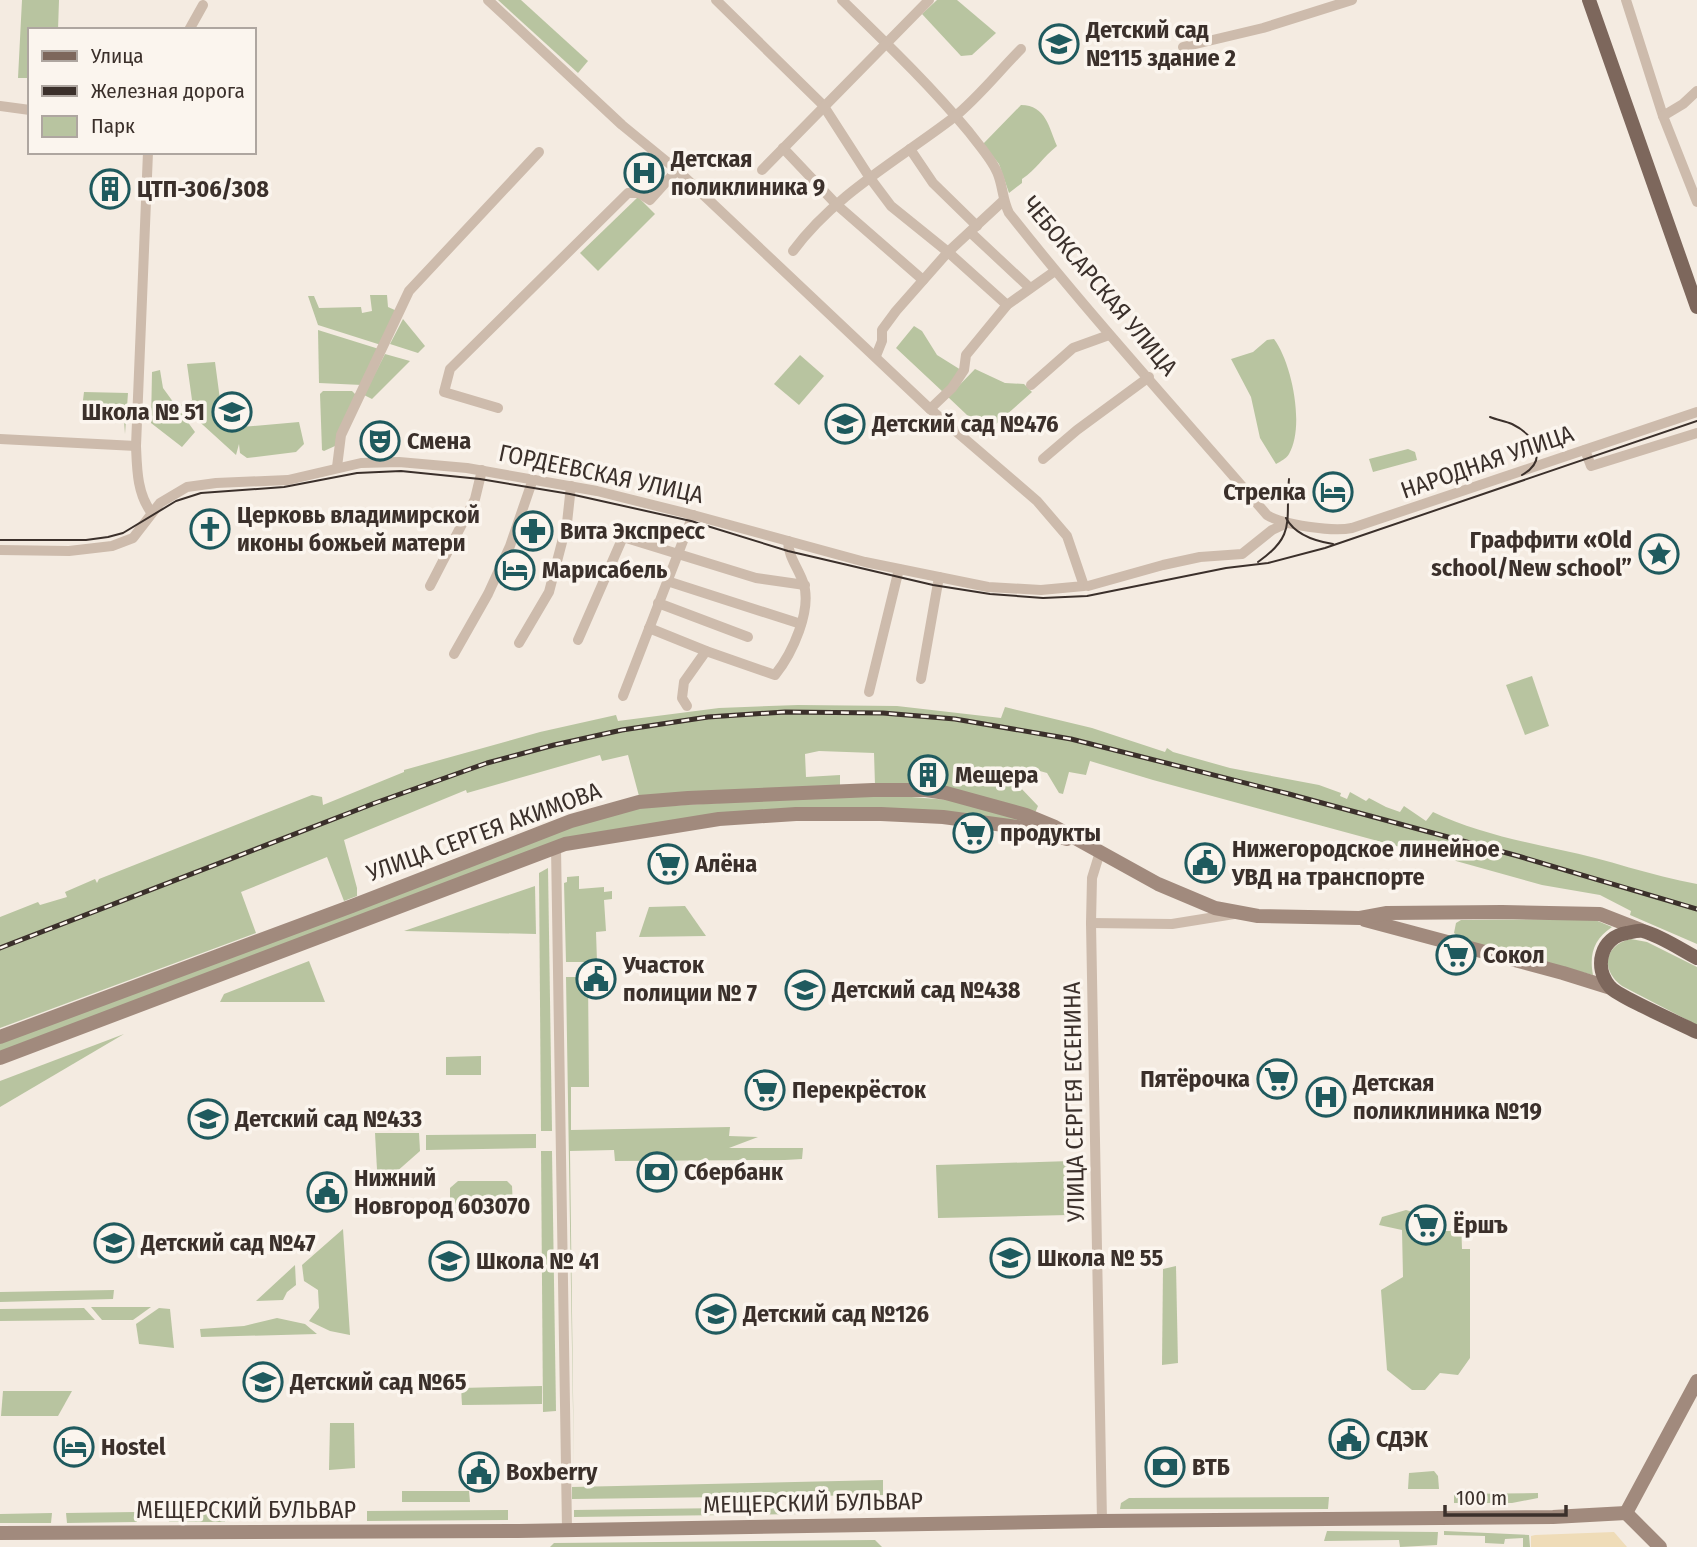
<svg xmlns="http://www.w3.org/2000/svg" width="1697" height="1547" font-family="'Fira Sans Condensed',sans-serif">
<rect width="100%" height="100%" fill="#f4ebe1"/>
<g fill="#b8c4a0">
<path d="M22,0H59L58,30H30V78H18Z"/>
<path d="M498,0H521L588,61L578,73Z"/>
<path d="M937,0H957L996,33L972,55L961,56L922,14Z"/>
<path d="M1021,105C1046,105 1049,128 1057,146C1042,158 1037,169 1022,179V183L1009,193L999,164L983,144Z"/>
<path d="M638,197L655,214L598,271L580,253Z"/>
<path d="M370,295H387L388,307L397,311L381,345L318,325L308,296H314L319,308L361,307L362,313L372,311Z"/>
<path d="M403,319L425,346L418,353L390,344Z"/>
<path d="M914,326L922,331L937,355L961,370L943,392L896,348Z"/>
<path d="M318,330L379,349L362,385L319,383Z"/>
<path d="M1274,339C1292,363 1305,427 1289,454C1286,459 1281,461 1276,464L1260,438L1251,397L1231,359L1253,352L1267,340Z"/>
<path d="M385,354L410,361L372,399L364,395Z"/>
<path d="M800,355L824,376L799,405L774,384Z"/>
<path d="M215,362L223,422L241,424V427L299,422L304,444L296,452L247,458L240,453L239,444L236,455L181,405L192,400L187,364Z"/>
<path d="M975,369L1005,383L1024,384L1032,392L986,433L948,397Z"/>
<path d="M160,370L163,388L195,432L182,447L151,423L152,372Z"/>
<path d="M323,391H352L356,395L335,446L324,451L322,450L320,394Z"/>
<path d="M84,392L128,393L125,434L123,409L82,408Z"/>
<path d="M1408,449L1415,452L1417,460L1373,472L1369,459Z"/>
<path d="M1532,676L1549,726L1525,735L1506,685Z"/>
<path d="M798,705L897,706L1001,718L1005,707L1092,728L1165,752L1167,748L1173,752L1230,768L1319,785L1341,793L1340,796L1347,799L1350,792L1366,801L1369,798L1386,807L1400,812L1404,806L1426,821L1433,812C1472,831 1519,841 1561,850C1607,859 1651,876 1697,884V944L1630,915L1631,911L1600,895L1542,885L1456,861L1454,858L1429,851L1413,843L1411,850L1153,780L1090,761L1086,775L1069,772L1063,794L1059,793L1047,773L1029,768L1019,786L1038,806L1035,813L875,785L874,753L819,751L805,754L806,777L840,775V786L639,796L628,755L602,761L600,755L467,793L466,790L344,840L357,888V896L344,901L327,857L241,892L256,933L0,1028V917L38,902L40,905L67,897L65,892L95,879L97,883L99,879L312,795L322,797L323,805L404,772V770L540,732L616,715L618,721L719,708Z"/>
<path d="M874,794L949,800L1026,818L1024,825L910,811L603,832L0,1053V1042L560,829L633,808Z"/>
<path d="M548,868L552,1131H541L539,873Z"/>
<path d="M579,876V889L604,887V892L612,891V899L604,900L606,931L596,932L597,962H566L564,883L567,882V877Z"/>
<path d="M535,886L536,934L404,931Z"/>
<path d="M685,906L706,936L639,937L649,907Z"/>
<path d="M1593,919L1612,927C1594,939 1589,954 1593,975L1467,942L1454,933L1456,923L1461,920Z"/>
<path d="M1631,939L1647,942L1697,967V1025L1622,986C1600,970 1604,945 1631,939Z"/>
<path d="M309,961L325,1002H220L224,994Z"/>
<path d="M566,977H588L589,1087H571V1130L730,1127L729,1136L758,1137L729,1148H803L802,1159L785,1160L615,1161L614,1150L570,1151L574,1472Z"/>
<path d="M124,1034L0,1107V1081Z"/>
<path d="M481,1056V1075H446V1057Z"/>
<path d="M375,1133H419L420,1151L378,1188Z"/>
<path d="M536,1134V1148L426,1150V1135Z"/>
<path d="M541,1151H552L556,1411L543,1412Z"/>
<path d="M1071,1161C1071,1173 1076,1180 1075,1192C1075,1200 1069,1206 1068,1215L938,1218L936,1165Z"/>
<path d="M458,1181H507L512,1186L513,1207L506,1213H455L450,1206V1188Z"/>
<path d="M1406,1210L1423,1215L1416,1222L1418,1231H1452L1454,1219L1461,1221L1462,1249H1470V1358L1458,1375L1440,1373L1425,1390H1412L1387,1370L1381,1290L1403,1277L1402,1230L1379,1225L1382,1217Z"/>
<path d="M343,1229L350,1335L330,1331L309,1321L319,1308L318,1290L304,1281L302,1265Z"/>
<path d="M295,1265L296,1285L287,1292L283,1300L256,1301Z"/>
<path d="M1176,1266L1178,1363L1162,1365L1163,1269Z"/>
<path d="M114,1290L113,1299L0,1302V1292Z"/>
<path d="M91,1307H151L133,1320H102Z"/>
<path d="M84,1308L95,1320L0,1321V1309Z"/>
<path d="M159,1308L170,1309L174,1348L139,1344L136,1324Z"/>
<path d="M277,1318L305,1324L317,1334L201,1337L200,1329L244,1326Z"/>
<path d="M542,1386V1404L462,1405L461,1388Z"/>
<path d="M3,1391H72L58,1416H1Z"/>
<path d="M330,1423H354L355,1468L329,1470Z"/>
<path d="M1434,1471L1438,1476L1439,1489H1408L1409,1473Z"/>
<path d="M883,1480V1495L572,1499V1487Z"/>
<path d="M402,1491H469L470,1502H402Z"/>
<path d="M1538,1493V1498L1512,1503H1454V1494Z"/>
<path d="M1329,1497L1328,1509H1120L1121,1503L1129,1498Z"/>
<path d="M807,1507L808,1514L574,1517V1510Z"/>
<path d="M508,1510V1520L367,1521V1511Z"/>
<path d="M136,1512L137,1522L67,1523L66,1513Z"/>
<path d="M226,1512L225,1522H169L168,1513Z"/>
<path d="M52,1513L51,1523H0V1514Z"/>
<path d="M1327,1531L1438,1532L1437,1545L1400,1547L1399,1540L1324,1541Z"/>
<path d="M1444,1531L1529,1535L1530,1547H1523V1538L1505,1539L1504,1544L1485,1543V1536L1444,1535Z"/>
<path d="M875,1540L882,1547H550L554,1543Z"/>
</g>
<path fill="#efdcb8" d="M1614,1532L1627,1547H1531V1536L1535,1535Z"/>
<g fill="none" stroke-linecap="round" stroke-linejoin="round">
<g stroke="#cdbbac" stroke-width="10">
<path d="M716,0L823,105L870,178L891,206L948,252L1007,305"/>
<path d="M842,0C886,43 930,85 969,132C978,144 991,158 997,172C1003,185 1002,199 1009,213C1091,317 1180,414 1267,515C1283,525 1333,532 1352,528L1697,412"/>
<path d="M1626,0L1663,116L1697,202"/>
<path d="M189,30L203,5"/>
<path d="M1183,47L1263,28L1352,0"/>
<path d="M0,106L30,110"/>
<path d="M1663,116L1683,104L1697,91"/>
<path d="M783,148L837,205L923,280"/>
<path d="M910,149L933,183L977,226"/>
<path d="M148,152L136,446C137,469 137,493 151,512"/>
<path d="M762,170L929,0"/>
<path d="M970,232L1030,288"/>
<path d="M793,251C834,195 898,160 953,118C978,98 999,71 1021,49"/>
<path d="M876,356L882,341V330L896,311L948,252L1003,201"/>
<path d="M1031,385L1073,348L1109,335"/>
<path d="M498,408L444,392L450,369L628,193H639L650,200L677,170"/>
<path d="M930,409L952,388L964,370L966,355L1007,305L1055,271"/>
<path d="M0,439L136,446"/>
<path d="M1585,450L1591,466L1697,433"/>
<path d="M1043,459L1077,430L1149,377"/>
<path d="M337,467L341,435L409,291L539,152"/>
<path d="M0,550L69,551L112,546L133,538L160,503L187,487L216,483L288,480L361,463L399,462L467,468L597,491L693,515L865,562L988,587L1041,590L1084,586L1067,536L1037,501L930,409L677,170L622,125L488,0"/>
<path d="M667,581L801,624"/>
<path d="M430,586L475,499L482,470"/>
<path d="M1088,586L1163,565L1200,557L1242,554L1272,530L1287,523"/>
<path d="M658,603L748,637"/>
<path d="M649,628L706,651L775,675C792,654 813,609 803,582C798,568 788,556 788,541"/>
<path d="M578,640L623,537L756,578L805,585"/>
<path d="M519,643L549,592L567,523L571,486"/>
<path d="M454,654L488,594L510,546L533,479"/>
<path d="M921,679L939,577"/>
<path d="M869,692L899,569"/>
<path d="M623,696L693,515"/>
<path d="M687,706L682,698L684,682L706,651"/>
<path d="M556,847L567,1529"/>
<path d="M1100,852L1092,878L1091,923L1102,1521"/>
<path d="M1091,923L1172,924L1234,914"/>
</g>
<g stroke="#a18a7d" stroke-width="14">
<path d="M1365,920L1563,973L1611,988"/>
<path d="M0,1037L352,906L571,821L639,802L688,798L873,790H926L946,793L1026,815L1055,827L1158,884L1215,908L1258,916L1360,918L1387,913L1502,912L1600,914L1641,930"/>
<path d="M0,1058L565,844L719,819L796,814H881L943,817L1025,828L1067,839"/>
<path d="M1626,1513L1697,1381"/>
<path d="M1626,1513L1660,1547"/>
<path d="M0,1533L518,1531L1102,1521L1553,1517L1626,1513"/>
</g>
<g stroke="#7d675c" stroke-width="14">
<path d="M1589,0L1697,307"/>
<path d="M1697,958C1680,949 1661,936 1643,931C1638,930 1632,932 1627,933C1601,937 1593,967 1610,987C1619,997 1681,1024 1697,1032"/>
</g>
<g stroke="#3b302b" stroke-width="2">
<path d="M1490,417C1497,420 1505,421 1512,424C1535,435 1549,460 1522,475"/>
<path d="M1286,518C1295,535 1314,541 1333,544"/>
<path d="M0,540H86L108,537L123,533L176,501L201,493L284,487L357,473L401,471L480,479L570,494L691,521L788,551L933,585L990,594L1043,598L1087,596L1226,568L1268,563L1325,548L1697,421"/>
<path d="M1258,562C1297,535 1285,520 1289,479"/>
</g>
<g stroke="#3b302b" stroke-width="5">
<path id="rail" d="M0,948L375,803L487,763L554,745L622,730L708,717L785,712L883,713L955,719L1071,739L1289,794L1518,856L1697,909"/>
</g>
<use href="#rail" stroke="#fbf5ee" stroke-width="2.5" stroke-dasharray="8" stroke-linecap="butt"/>
</g>
<defs>
<g id="school-ring" transform="scale(2.0125)"><circle r="9.5" fill="#fbf5ee" stroke="#1f5a5e" stroke-width="1.5"/><path d="M0-5L7-2L0 1L-7-2ZM-4 1L0 2.5L4 1V4Q0 6-4 4Z" fill="#1f5a5e"/></g>
<g id="hospital-ring" transform="scale(2.0125)"><circle r="9.5" fill="#fbf5ee" stroke="#1f5a5e" stroke-width="1.5"/><path d="M-5-5h3v3.5h4V-5h3V5h-3V1.5h-4V5h-3Z" fill="#1f5a5e"/></g>
<g id="building-ring" transform="scale(2.0125)"><circle r="9.5" fill="#fbf5ee" stroke="#1f5a5e" stroke-width="1.5"/><path d="M-4-6H4V6H1V3H-1V6H-4ZM-2.5-4.3h1.7v1.8h-1.7ZM.8-4.3h1.7v1.8H.8ZM-2.5-1h1.7V.8h-1.7ZM.8-1h1.7V.8H.8Z" fill="#1f5a5e"/></g>
<g id="theatre-ring" transform="scale(2.0125)"><circle r="9.5" fill="#fbf5ee" stroke="#1f5a5e" stroke-width="1.5"/><path d="M-5-5.5Q0-4 5-5.5V0Q5 5 0 6Q-5 5-5 0ZM-3.3-2.5H-1v1.5H-3.3ZM1-2.5H3.3v1.5H1ZM-2.8 1Q0 5.5 2.8 1Z" fill="#1f5a5e"/></g>
<g id="hotel-ring" transform="scale(2.0125)"><circle r="9.5" fill="#fbf5ee" stroke="#1f5a5e" stroke-width="1.5"/><path d="M-6-4.5h1.5V1H6V5H4.5V3h-9V5H-6ZM-4 0a1.8 1.8 0 1 1 3.6 0ZM.5 0V-2.5h3Q6-2.5 6 0Z" fill="#1f5a5e"/></g>
<g id="church-ring" transform="scale(2.0125)"><circle r="9.5" fill="#fbf5ee" stroke="#1f5a5e" stroke-width="1.5"/><path d="M-1.2-6h2.4v3.5h3.3v2.4h-3.3V6h-2.4V-.1h-3.3v-2.4h3.3Z" fill="#1f5a5e"/></g>
<g id="pharmacy-ring" transform="scale(2.0125)"><circle r="9.5" fill="#fbf5ee" stroke="#1f5a5e" stroke-width="1.5"/><path d="M-2-6h4v4h4v4h-4v4h-4v-4h-4v-4h4Z" fill="#1f5a5e"/></g>
<g id="sight-ring" transform="scale(2.0125)"><circle r="9.5" fill="#fbf5ee" stroke="#1f5a5e" stroke-width="1.5"/><path d="M0-6L1.8-2.2L6-1.7L2.9 1.2L3.7 5.4L0 3.3L-3.7 5.4L-2.9 1.2L-6-1.7L-1.8-2.2Z" fill="#1f5a5e"/></g>
<g id="supermarket-ring" transform="scale(2.0125)"><circle r="9.5" fill="#fbf5ee" stroke="#1f5a5e" stroke-width="1.5"/><path d="M-6-5.5h2.5l.6 2H6L4.5 2H-2.5L-4.4-4H-6ZM-1.5 3.2a1.3 1.3 0 1 0 .1 0ZM3 3.2a1.3 1.3 0 1 0 .1 0Z" fill="#1f5a5e"/></g>
<g id="civic-ring" transform="scale(2.0125)"><circle r="9.5" fill="#fbf5ee" stroke="#1f5a5e" stroke-width="1.5"/><path d="M-.6-6.5H3V-4.5H.6V-3L4-1V1h2V6H-6V1h2V-1L-.6-3ZM-1.2 2.5V6h2.4V2.5Z" fill="#1f5a5e"/></g>
<g id="bank-ring" transform="scale(2.0125)"><circle r="9.5" fill="#fbf5ee" stroke="#1f5a5e" stroke-width="1.5"/><path d="M-6-4H6V4H-6ZM0-2.3a2.3 2.3 0 1 0 0 4.6a2.3 2.3 0 1 0 0-4.6Z" fill="#1f5a5e"/></g>
</defs>
<g fill-rule="evenodd">
<use href="#school-ring" x="1059" y="44"/>
<use href="#hospital-ring" x="644" y="173"/>
<use href="#building-ring" x="110" y="189"/>
<use href="#school-ring" x="232" y="412"/>
<use href="#school-ring" x="845" y="424"/>
<use href="#theatre-ring" x="380" y="441"/>
<use href="#hotel-ring" x="1333" y="492"/>
<use href="#church-ring" x="210" y="529"/>
<use href="#pharmacy-ring" x="533" y="531"/>
<use href="#sight-ring" x="1659" y="554"/>
<use href="#hotel-ring" x="515" y="570"/>
<use href="#building-ring" x="928" y="775"/>
<use href="#supermarket-ring" x="973" y="833"/>
<use href="#civic-ring" x="1205" y="863"/>
<use href="#supermarket-ring" x="668" y="864"/>
<use href="#supermarket-ring" x="1456" y="955"/>
<use href="#civic-ring" x="596" y="979"/>
<use href="#school-ring" x="805" y="990"/>
<use href="#supermarket-ring" x="1277" y="1079"/>
<use href="#supermarket-ring" x="765" y="1090"/>
<use href="#hospital-ring" x="1326" y="1097"/>
<use href="#school-ring" x="208" y="1119"/>
<use href="#bank-ring" x="657" y="1172"/>
<use href="#civic-ring" x="327" y="1192"/>
<use href="#supermarket-ring" x="1426" y="1225"/>
<use href="#school-ring" x="114" y="1243"/>
<use href="#school-ring" x="1010" y="1258"/>
<use href="#school-ring" x="449" y="1261"/>
<use href="#school-ring" x="716" y="1314"/>
<use href="#school-ring" x="263" y="1382"/>
<use href="#civic-ring" x="1349" y="1439"/>
<use href="#hotel-ring" x="74" y="1447"/>
<use href="#bank-ring" x="1165" y="1467"/>
<use href="#civic-ring" x="479" y="1472"/>
</g>
<g text-anchor="middle" dominant-baseline="central" stroke-width="7" stroke-linejoin="round" paint-order="stroke">
<g font-size="24" font-weight="bold" fill="#3b302b" stroke="#fbf5ee" text-anchor="start">
<text x="1086" y="30">Детский сад<tspan x="1086" dy="28">№115 здание 2</tspan></text>
<text x="671" y="159">Детская<tspan x="671" dy="28">поликлиника 9</tspan></text>
<text x="137" y="189">ЦТП-306/308</text>
<text x="205" y="412" text-anchor="end">Школа № 51</text>
<text x="872" y="424">Детский сад №476</text>
<text x="407" y="441">Смена</text>
<text x="1306" y="492" text-anchor="end">Стрелка</text>
<text x="237" y="515">Церковь владимирской<tspan x="237" dy="28">иконы божьей матери</tspan></text>
<text x="560" y="531">Вита Экспресс</text>
<text x="1632" y="540" text-anchor="end">Граффити «Old<tspan x="1632" dy="28">school/New school”</tspan></text>
<text x="542" y="570">Марисабель</text>
<text x="955" y="775">Мещера</text>
<text x="1000" y="833">продукты</text>
<text x="1232" y="849">Нижегородское линейное<tspan x="1232" dy="28">УВД на транспорте</tspan></text>
<text x="695" y="864">Алёна</text>
<text x="1483" y="955">Сокол</text>
<text x="623" y="965">Участок<tspan x="623" dy="28">полиции № 7</tspan></text>
<text x="832" y="990">Детский сад №438</text>
<text x="1250" y="1079" text-anchor="end">Пятёрочка</text>
<text x="1353" y="1083">Детская<tspan x="1353" dy="28">поликлиника №19</tspan></text>
<text x="792" y="1090">Перекрёсток</text>
<text x="235" y="1119">Детский сад №433</text>
<text x="684" y="1172">Сбербанк</text>
<text x="354" y="1178">Нижний<tspan x="354" dy="28">Новгород 603070</tspan></text>
<text x="1453" y="1225">Ёршъ</text>
<text x="141" y="1243">Детский сад №47</text>
<text x="1037" y="1258">Школа № 55</text>
<text x="476" y="1261">Школа № 41</text>
<text x="743" y="1314">Детский сад №126</text>
<text x="290" y="1382">Детский сад №65</text>
<text x="1376" y="1439">СДЭК</text>
<text x="101" y="1447">Hostel</text>
<text x="1192" y="1467">ВТБ</text>
<text x="506" y="1472">Boxberry</text>
</g>
<g font-size="24" fill="#3b302b" stroke="#fbf5ee">
<text transform="translate(1100 286) rotate(50)">ЧЕБОКСАРСКАЯ УЛИЦА</text>
<text transform="translate(1487 462) rotate(-19)">НАРОДНАЯ УЛИЦА</text>
<text transform="translate(601 474) rotate(12)">ГОРДЕЕВСКАЯ УЛИЦА</text>
<text transform="translate(484 832) rotate(-20)">УЛИЦА СЕРГЕЯ АКИМОВА</text>
<text transform="translate(1074 1102) rotate(-91)">УЛИЦА СЕРГЕЯ ЕСЕНИНА</text>
<text transform="translate(813 1503) rotate(-1)">МЕЩЕРСКИЙ БУЛЬВАР</text>
<text x="246" y="1510">МЕЩЕРСКИЙ БУЛЬВАР</text>
</g>
</g>
<rect x="28" y="28" width="228" height="126" fill="#fbf5ee" stroke="#aea6a0" stroke-width="2"/>
<rect x="42" y="51" width="35" height="10" fill="#7d675c" stroke="#aea6a0" stroke-width="2"/>
<text x="91" y="63" font-size="21" fill="#3b302b">Улица</text>
<rect x="42" y="86" width="35" height="10" fill="#3b302b" stroke="#aea6a0" stroke-width="2"/>
<text x="91" y="98" font-size="21" fill="#3b302b">Железная дорога</text>
<rect x="42" y="116" width="35" height="21" fill="#b8c4a0" stroke="#aea6a0" stroke-width="2"/>
<text x="91" y="133" font-size="21" fill="#3b302b">Парк</text>
<path d="M1445 1505v10h121v-10" fill="none" stroke="#3b302b" stroke-width="3.5"/>
<text x="1456" y="1505" font-size="21" fill="#3b302b" stroke="#fbf5ee" stroke-width="5" paint-order="stroke">100 m</text>
</svg>
